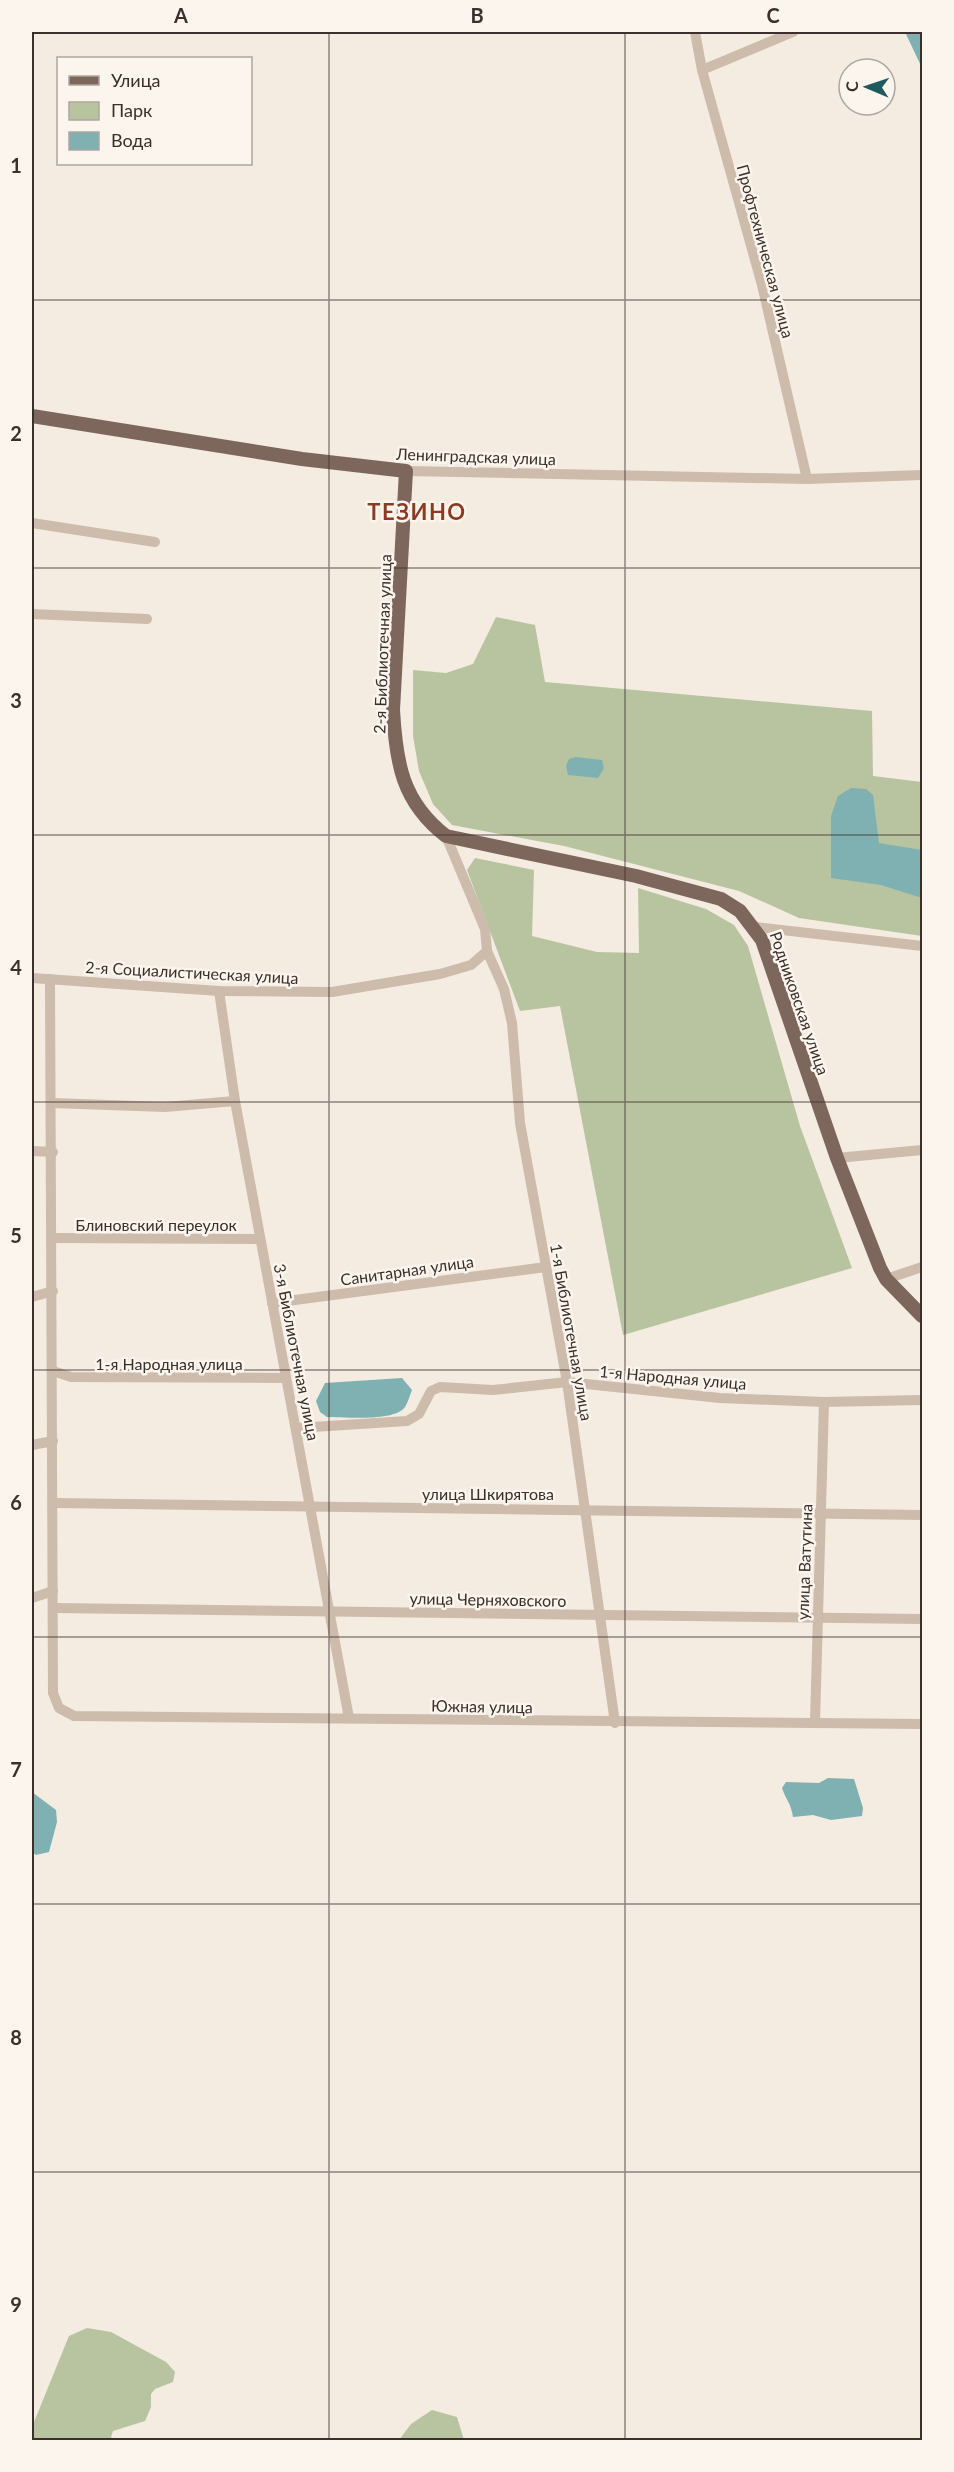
<svg xmlns="http://www.w3.org/2000/svg" width="954" height="2472" font-family="Lato,sans-serif">
<rect width="100%" height="100%" fill="#f4ebe1"/>
<g fill="#b8c4a0">
<path d="M496,617L535,625L545,682L872,711L873,776L922,782V936L799,918L739,891L564,846L452,825L433,804L419,771L413,736V670L446,673L473,664Z"/>
<path d="M475,858L534,870L532,936L597,952L639,953L638,888L706,909L734,925L748,946L800,1126L852,1268L623,1335L560,1006L520,1011L467,870Z"/>
<path d="M87,2328L111,2332L166,2362L175,2372L173,2382L155,2389L151,2394V2407L145,2421L113,2431L111,2437L114,2440H32V2427L69,2336Z"/>
<path d="M432,2410L457,2417L464,2440H399L411,2424Z"/>
</g>
<g fill="#7fb0b2">
<path d="M905,32H922V69V68Z"/>
<path d="M575,757L602,760L604,768L598,778L568,775L566,766L569,759Z"/>
<path d="M851,788L866,789L873,795L879,843L922,850V898L881,885L831,878V816L838,796Z"/>
<path d="M402,1378L412,1390C410,1395 408,1402 405,1407C395,1422 343,1417 327,1417L320,1412L316,1401L325,1383Z"/>
<path d="M828,1778L854,1779L863,1808L862,1816L831,1820L813,1815L793,1817C791,1803 786,1800 782,1788L786,1782L819,1783Z"/>
<path d="M32,1792L56,1810L57,1822L49,1852L36,1855L32,1852Z"/>
</g>
<g fill="none" stroke-linecap="round" stroke-linejoin="round">
<g stroke="#cdbbac" stroke-width="10">
<path d="M695,32L702,70L762,285L807,479"/>
<path d="M702,70L793,32"/>
<path d="M406,471L807,479L922,475"/>
<path d="M32,523L155,542"/>
<path d="M32,614L147,619"/>
<path d="M446,836L485,929L487,951"/>
<path d="M755,927L922,946"/>
<path d="M487,951L504,989L512,1023L520,1123L567,1382L615,1723"/>
<path d="M32,978L219,991L332,992L440,974L471,965L487,951"/>
<path d="M50,979L53,1693L59,1708L74,1716L922,1724"/>
<path d="M219,991L235,1101L349,1718"/>
<path d="M52,1103L165,1107L235,1101"/>
<path d="M32,1151L53,1152"/>
<path d="M837,1158L922,1150"/>
<path d="M53,1238L260,1239"/>
<path d="M886,1279L922,1267"/>
<path d="M32,1297L53,1291"/>
<path d="M272,1303L546,1267"/>
<path d="M53,1371L71,1377L286,1378"/>
<path d="M297,1428L407,1421L419,1414L431,1391L440,1387L493,1390L567,1382L720,1398L824,1402L922,1400"/>
<path d="M32,1445L53,1441"/>
<path d="M54,1503L922,1515"/>
<path d="M32,1598L53,1591"/>
<path d="M53,1608L922,1619"/>
<path d="M815,1722L824,1402"/>
</g>
<path stroke="#7d675c" stroke-width="14" d="M32,416L302,459L406,471L393,710C396,763 402,802 446,836L636,876L721,899L740,911L762,940L837,1158L880,1268L886,1279L922,1316"/>
</g>
<path fill="none" stroke="#3b302b" stroke-width="1.5" stroke-opacity="0.55" d="M329,32V2440M625,32V2440M32,300H922M32,568H922M32,835H922M32,1102H922M32,1370H922M32,1637H922M32,1904H922M32,2172H922"/>
<g text-anchor="middle" dominant-baseline="central" stroke-width="5" stroke-linejoin="round" paint-order="stroke">
<g font-size="16" fill="#3b302b" stroke="#fbf5ee">
<text transform="translate(766 251) rotate(75)">Профтехническая улица</text>
<text transform="translate(476 456) rotate(2)">Ленинградская улица</text>
<text transform="translate(382 644) rotate(-88)">2-я Библиотечная улица</text>
<text transform="translate(192 972) rotate(3)">2-я Социалистическая улица</text>
<text transform="translate(800 1003) rotate(71)">Родниковская улица</text>
<text x="156" y="1224">Блиновский переулок</text>
<text transform="translate(407 1270) rotate(-8)">Санитарная улица</text>
<text transform="translate(572 1332) rotate(80)">1-я Библиотечная улица</text>
<text transform="translate(297 1352) rotate(79)">3-я Библиотечная улица</text>
<text x="169" y="1363">1-я Народная улица</text>
<text transform="translate(673 1377) rotate(5)">1-я Народная улица</text>
<text x="488" y="1493">улица Шкирятова</text>
<text transform="translate(804 1562) rotate(-88)">улица Ватутина</text>
<text transform="translate(488 1599) rotate(1)">улица Черняховского</text>
<text transform="translate(482 1706) rotate(1)">Южная улица</text>
</g>
<g font-size="22" font-weight="bold" letter-spacing="1.5" fill="#8c3b22" stroke="#fbf5ee">
<text x="417" y="511">ТЕЗИНО</text>
</g>
</g>
<rect width="954" height="2472" fill="none" stroke="#fbf5ee" stroke-width="66"/>
<rect x="57" y="57" width="195" height="108" fill="#fbf5ee" stroke="#aea6a0" stroke-width="1.5"/>
<rect x="69" y="76" width="30" height="9" fill="#7d675c" stroke="#aea6a0" stroke-width="1.5"/>
<text x="111" y="87" font-size="18" fill="#3b302b">Улица</text>
<rect x="69" y="102" width="30" height="18" fill="#b8c4a0" stroke="#aea6a0" stroke-width="1.5"/>
<text x="111" y="117" font-size="18" fill="#3b302b">Парк</text>
<rect x="69" y="132" width="30" height="18" fill="#7fb0b2" stroke="#aea6a0" stroke-width="1.5"/>
<text x="111" y="147" font-size="18" fill="#3b302b">Вода</text>
<g transform="translate(867 87) rotate(272)"><circle r="28" fill="#fbf5ee" stroke="#aea6a0" stroke-width="1.5"/>
<path d="M0-4.5L10 22L0 15L-10 22Z" fill="#1f5a5e"/>
<text y="-9" font-size="16" font-weight="bold" text-anchor="middle" fill="#3b302b">С</text>
</g>
<rect x="33" y="33" width="888" height="2406" fill="none" stroke="#3b302b" stroke-width="2"/>
<g font-size="20" text-anchor="middle" font-weight="bold" fill="#3b302b">
<text x="181" y="23">A</text>
<text x="477" y="23">B</text>
<text x="773" y="23">C</text>
<text x="16" y="173">1</text>
<text x="16" y="441">2</text>
<text x="16" y="708">3</text>
<text x="16" y="975">4</text>
<text x="16" y="1243">5</text>
<text x="16" y="1510">6</text>
<text x="16" y="1777">7</text>
<text x="16" y="2045">8</text>
<text x="16" y="2312">9</text>
</g>
</svg>
